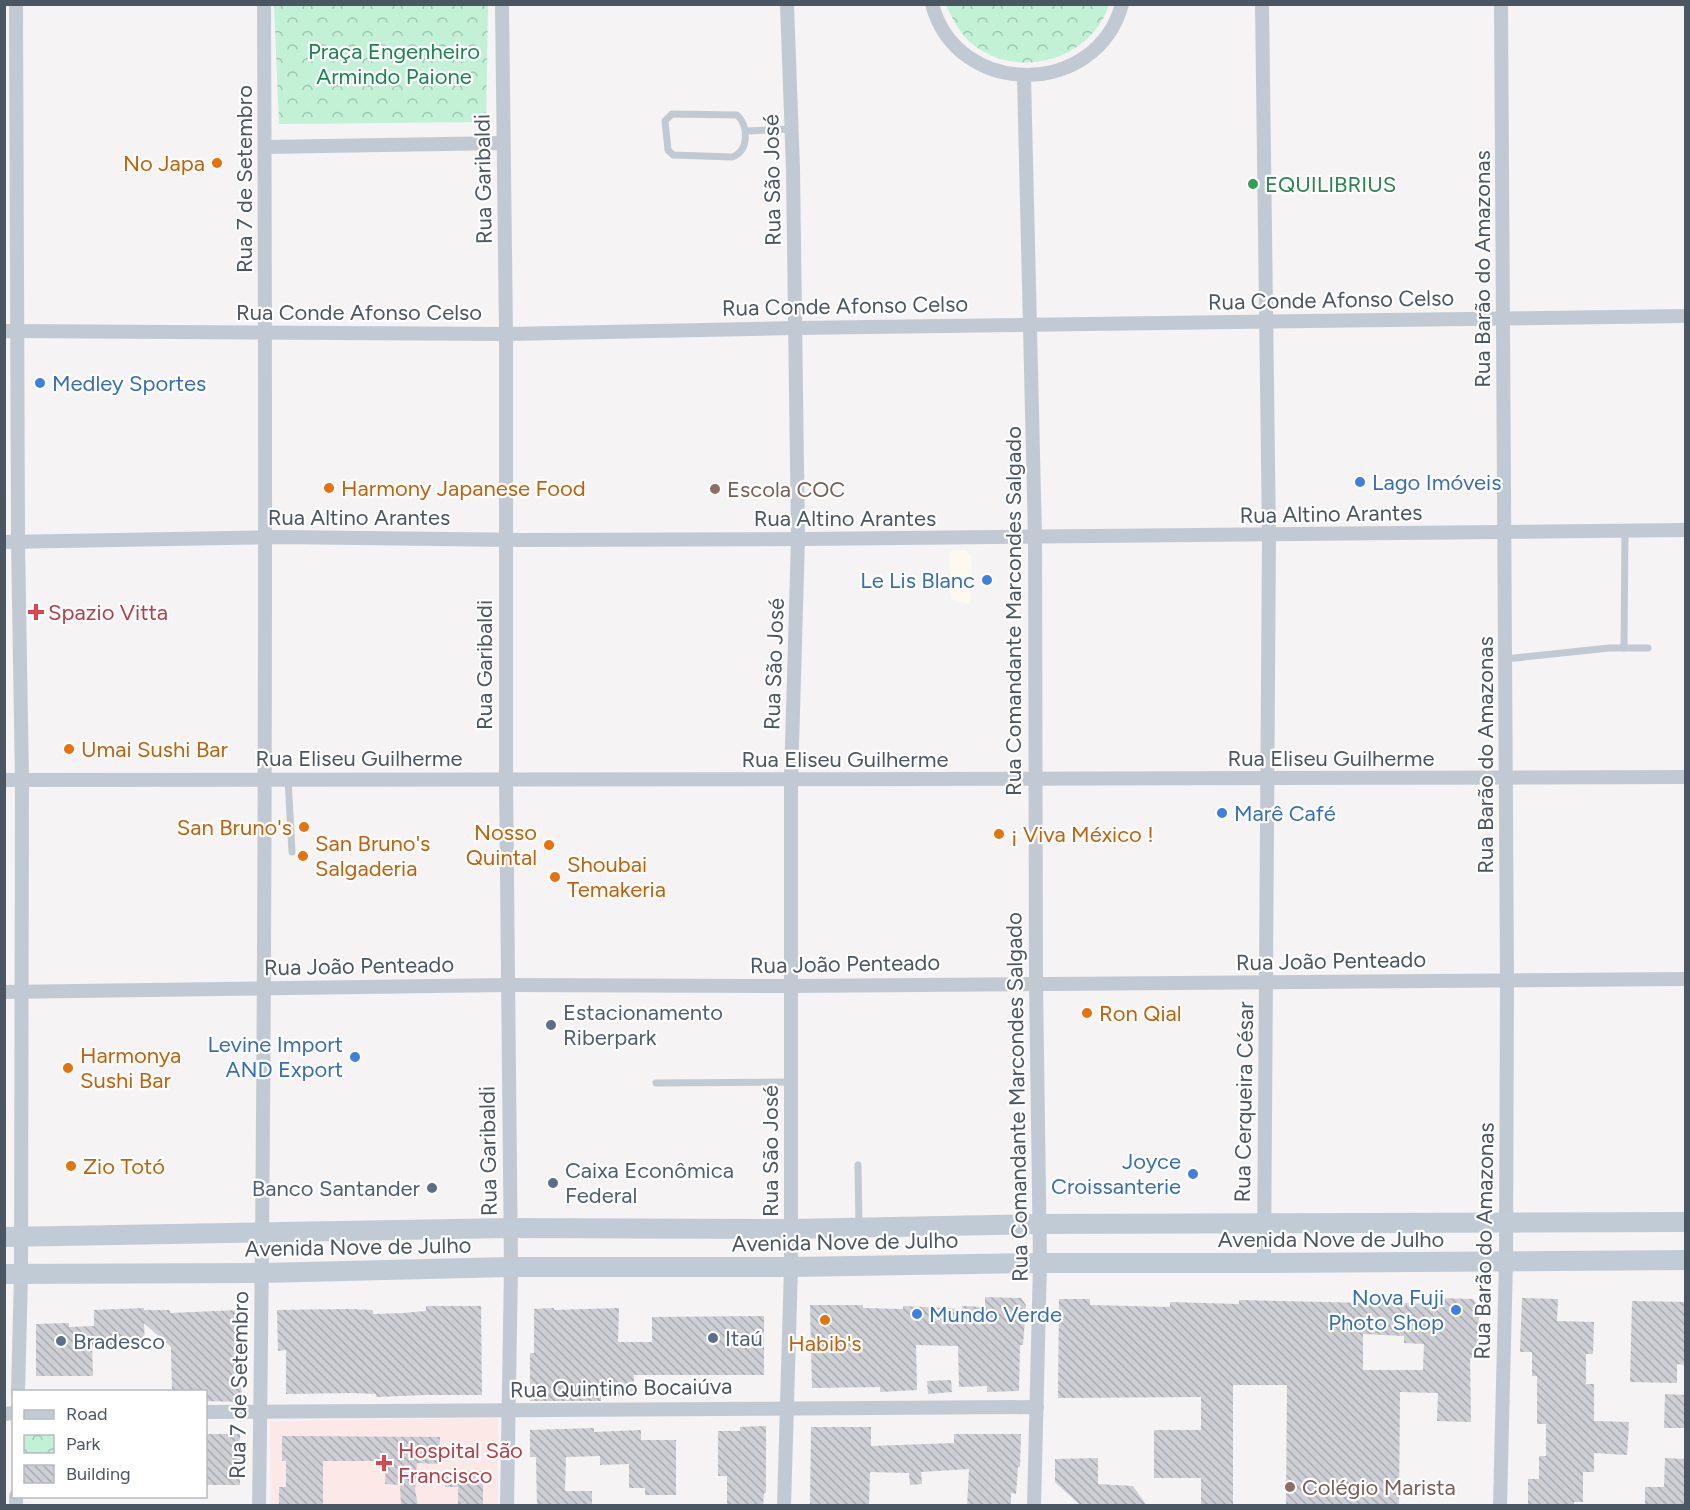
<svg xmlns="http://www.w3.org/2000/svg" width="1690" height="1510" font-family="Figtree,sans-serif">
<defs>
<pattern id="park-crowns" width="20" height="18" patternUnits="userSpaceOnUse" patternTransform="scale(1.5)"><rect width="20" height="18" fill="#c3f1d5"/><path d="M2 6a3 3 0 1 1 6 0M12 15a3 3 0 1 1 6 0" fill="none" stroke="#a0c6b0"/></pattern>
<pattern id="building-back-hatch" width="6" height="6" patternUnits="userSpaceOnUse" patternTransform="scale(1.5)"><rect width="6" height="6" fill="#cdcfd5"/><path d="M-1 5l2 2M0 0l6 6M5-1l2 2" fill="none" stroke="#a8abb0"/></pattern>
</defs>
<rect width="100%" height="100%" fill="#f5f3f3"/>
<path fill="#fdf9ef" d="M965,550L972,556L970,604L951,599L949,551Z"/>
<path fill="#fce8e6" d="M498,1418V1505H271L270,1421Z"/>
<g fill="url(#park-crowns)">
<path d="M274,5H488L486,122L279,124Z"/>
<path d="M946,5H1109C1091,59 1021,80 975,46C961,36 953,20 946,5Z"/>
</g>
<g fill="url(#building-back-hatch)" fill-rule="evenodd">
<path d="M985,1297L1021,1298L1026,1305L1023,1345H1020L1019,1391L987,1392V1386L959,1387L958,1346L916,1345L917,1390L880,1392V1387L812,1388L810,1305H863V1308L903,1309V1306L962,1309V1306L985,1307Z"/>
<path d="M1439,1298L1473,1299L1479,1307L1478,1358H1470L1471,1422L1437,1421L1438,1393L1400,1392L1399,1506H1286L1287,1385H1233V1506H1201V1478H1154V1430H1201V1397L1058,1398L1059,1299H1090V1305L1170,1307V1302L1239,1304V1300L1367,1303V1300L1439,1305ZM1363,1334L1404,1336V1343L1424,1344L1423,1370H1363Z"/>
<path d="M1522,1298L1558,1299L1557,1321L1594,1322L1593,1354H1586V1384H1594V1421L1629,1422L1627,1455L1594,1453V1472H1583V1502H1574V1506H1528V1479H1539V1456H1546V1424H1537V1376H1532V1352H1520Z"/>
<path d="M1632,1301L1686,1302V1365L1677,1364V1383L1630,1382Z"/>
<path d="M426,1306H481L482,1395H426L376,1397V1394L352,1393L286,1394V1350L278,1351L277,1310L349,1309L373,1310V1314L403,1313L426,1311Z"/>
<path d="M144,1308V1310H170V1313L240,1310L242,1402L206,1401V1392H172L171,1347L144,1323L145,1349L120,1350V1346H92L93,1376H36V1324L69,1323V1327L94,1326V1310Z"/>
<path d="M554,1308V1310L619,1308L618,1342H652V1317L764,1316V1375H634L633,1396H601V1401H530V1353H534V1309Z"/>
<path d="M951,1380L952,1392L928,1394L927,1381Z"/>
<path d="M1665,1394L1686,1395V1428H1664Z"/>
<path d="M766,1426V1493H764L763,1506H727V1476H718V1431H740V1427Z"/>
<path d="M811,1427H871V1446L954,1443V1434H1021L1020,1467H1018L1016,1494L1011,1493V1506H967L969,1469L921,1472L922,1484L910,1485L909,1473L870,1472L869,1506H810Z"/>
<path d="M594,1428V1432L641,1430V1440H676V1495H645V1488H629V1464L600,1465V1456L566,1457L565,1491H592V1506H537L536,1457H530V1430Z"/>
<rect x="206" y="1434" width="34" height="51"/>
<path d="M282,1436L440,1437L439,1464L417,1463L415,1489L418,1506H401L400,1485L385,1484L386,1463H375V1461H323V1506H279V1487H286V1461H282Z"/>
<path d="M1098,1458V1484L1133,1486L1147,1506H1081L1055,1482V1459Z"/>
<path d="M1665,1458L1686,1459V1506H1645V1487H1664Z"/>
<path d="M445,1471H483V1506H458V1487H445Z"/>
</g>
<g fill="none" stroke-linecap="round" stroke-linejoin="round">
<g stroke="#c1cad2" stroke-width="7">
<path d="M672,114L737,115C749,126 749,152 732,157L673,155L668,150L665,121Z"/>
<path d="M746,131L792,129"/>
<path d="M1624,648L1625,531"/>
<path d="M1506,659L1609,648H1648"/>
<path d="M288,779L292,852"/>
<path d="M656,1083L790,1082"/>
<path d="M858,1165L859,1226"/>
</g>
<g stroke="#c1cad2" stroke-width="14">
<path d="M16,4L18,542L22,780L21,1274L18,1392"/>
<path d="M502,4L506,334V779L511,1267L507,1506"/>
<path d="M932,4C957,99 1097,98 1122,4"/>
<path d="M1262,4L1269,536L1264,1263"/>
<path d="M1024,77L1035,537L1036,983L1040,1263L1034,1506"/>
<path d="M265,147L503,143"/>
<path d="M4,331L506,334L795,328L1686,316"/>
<path d="M4,542L280,537L520,540L806,539L1686,530"/>
<path d="M4,780C565,777 1125,782 1686,777"/>
<path d="M4,992L507,985L790,986L1686,979"/>
<path d="M206,1412L1037,1407"/>
<path d="M4,1414L14,1413"/>
<path d="M16,1506V1496"/>
<path d="M259,1506C266,1005 266,505 264,4"/>
<path d="M784,1506L791,1267V780L798,539L793,169L787,4"/>
<path d="M1500,1506L1506,1261L1507,979L1501,4"/>
</g>
<g stroke="#c1cbd6" stroke-width="20">
<path d="M4,1237L510,1228L791,1229L1040,1224L1686,1222"/>
<path d="M4,1274L262,1273L511,1267H791L1040,1263H1264L1686,1260"/>
</g>
</g>
<g fill="#e8710a" stroke="#fff" stroke-width="2">
<circle cx="217" cy="163" r="6"/>
<circle cx="329" cy="488" r="6"/>
<circle cx="69" cy="749" r="6"/>
<circle cx="304" cy="827" r="6"/>
<circle cx="999" cy="834" r="6"/>
<circle cx="549" cy="845" r="6"/>
<circle cx="303" cy="856" r="6"/>
<circle cx="555" cy="877" r="6"/>
<circle cx="1087" cy="1013" r="6"/>
<circle cx="68" cy="1068" r="6"/>
<circle cx="71" cy="1166" r="6"/>
<circle cx="825" cy="1320" r="6"/>
</g>
<circle fill="#2e9e5b" stroke="#fff" stroke-width="2" cx="1253" cy="184" r="6"/>
<g fill="#3f7fe0" stroke="#fff" stroke-width="2">
<circle cx="40" cy="383" r="6"/>
<circle cx="1360" cy="482" r="6"/>
<circle cx="987" cy="580" r="6"/>
<circle cx="1222" cy="813" r="6"/>
<circle cx="355" cy="1057" r="6"/>
<circle cx="1193" cy="1174" r="6"/>
<circle cx="1456" cy="1310" r="6"/>
<circle cx="917" cy="1314" r="6"/>
</g>
<g fill="#8d6e63" stroke="#fff" stroke-width="2">
<circle cx="715" cy="489" r="6"/>
<circle cx="1290" cy="1487" r="6"/>
</g>
<g fill="#e0444e" stroke="#fff" stroke-width="2">
<path d="M33 603h6v6h6v6h-6v6h-6v-6h-6v-6h6z"/>
<path d="M381 1454h6v6h6v6h-6v6h-6v-6h-6v-6h6z"/>
</g>
<g fill="#5c6f8a" stroke="#fff" stroke-width="2">
<circle cx="551" cy="1025" r="6"/>
<circle cx="553" cy="1183" r="6"/>
<circle cx="432" cy="1188" r="6"/>
<circle cx="713" cy="1338" r="6"/>
<circle cx="61" cy="1341" r="6"/>
</g>
<g text-anchor="middle" dominant-baseline="central" stroke-width="4.5" stroke-linejoin="round" paint-order="stroke">
<g font-size="22" fill="#17864f" stroke="#fff">
<text x="394" y="51">Praça Engenheiro<tspan x="394" dy="25">Armindo Paione</tspan></text>
</g>
<g font-size="22" fill="#c56008" stroke="#fff" text-anchor="start">
<text x="205" y="163" text-anchor="end">No Japa</text>
<text x="341" y="488">Harmony Japanese Food</text>
<text x="81" y="749">Umai Sushi Bar</text>
<text x="292" y="827" text-anchor="end">San Bruno's</text>
<text x="537" y="832" text-anchor="end">Nosso<tspan x="537" dy="25">Quintal</tspan></text>
<text x="1011" y="834">¡ Viva México !</text>
<text x="315" y="843">San Bruno's<tspan x="315" dy="25">Salgaderia</tspan></text>
<text x="567" y="864">Shoubai<tspan x="567" dy="25">Temakeria</tspan></text>
<text x="1099" y="1013">Ron Qial</text>
<text x="80" y="1055">Harmonya<tspan x="80" dy="25">Sushi Bar</tspan></text>
<text x="83" y="1166">Zio Totó</text>
<text x="825" y="1343" text-anchor="middle">Habib's</text>
</g>
<g font-size="22" fill="#4a5661" stroke="#fff">
<text transform="translate(244 179) rotate(-90)">Rua 7 de Setembro</text>
<text transform="translate(483 179) rotate(-91)">Rua Garibaldi</text>
<text transform="translate(772 180) rotate(-91)">Rua São José</text>
<text transform="translate(1482 269) rotate(-90)">Rua Barão do Amazonas</text>
<text transform="translate(1331 300) rotate(-1)">Rua Conde Afonso Celso</text>
<text transform="translate(845 306) rotate(-1)">Rua Conde Afonso Celso</text>
<text x="359" y="312">Rua Conde Afonso Celso</text>
<text transform="translate(1331 514) rotate(-1)">Rua Altino Arantes</text>
<text x="359" y="517">Rua Altino Arantes</text>
<text x="845" y="518">Rua Altino Arantes</text>
<text transform="translate(1013 611) rotate(-90)">Rua Comandante Marcondes Salgado</text>
<text transform="translate(774 664) rotate(-88)">Rua São José</text>
<text transform="translate(484 665) rotate(-90)">Rua Garibaldi</text>
<text transform="translate(1485 755) rotate(-90)">Rua Barão do Amazonas</text>
<text x="359" y="758">Rua Eliseu Guilherme</text>
<text x="1331" y="758">Rua Eliseu Guilherme</text>
<text x="845" y="759">Rua Eliseu Guilherme</text>
<text transform="translate(1331 961) rotate(-1)">Rua João Penteado</text>
<text transform="translate(845 964) rotate(-1)">Rua João Penteado</text>
<text transform="translate(359 966) rotate(-1)">Rua João Penteado</text>
<text transform="translate(1017 1097) rotate(-91)">Rua Comandante Marcondes Salgado</text>
<text transform="translate(1244 1102) rotate(-89)">Rua Cerqueira César</text>
<text transform="translate(488 1151) rotate(-91)">Rua Garibaldi</text>
<text transform="translate(770 1151) rotate(-90)">Rua São José</text>
<text x="1331" y="1239">Avenida Nove de Julho</text>
<text transform="translate(1484 1241) rotate(-89)">Rua Barão do Amazonas</text>
<text transform="translate(845 1242) rotate(-1)">Avenida Nove de Julho</text>
<text transform="translate(358 1247) rotate(-1)">Avenida Nove de Julho</text>
<text transform="translate(239 1385) rotate(-89)">Rua 7 de Setembro</text>
<text transform="translate(621 1388) rotate(-1)">Rua Quintino Bocaiúva</text>
</g>
<g font-size="22" fill="#27864d" stroke="#fff" text-anchor="start">
<text x="1265" y="184">EQUILIBRIUS</text>
</g>
<g font-size="22" fill="#366cbe" stroke="#fff" text-anchor="start">
<text x="52" y="383">Medley Sportes</text>
<text x="1372" y="482">Lago Imóveis</text>
<text x="975" y="580" text-anchor="end">Le Lis Blanc</text>
<text x="1234" y="813">Marê Café</text>
<text x="343" y="1044" text-anchor="end">Levine Import<tspan x="343" dy="25">AND Export</tspan></text>
<text x="1181" y="1161" text-anchor="end">Joyce<tspan x="1181" dy="25">Croissanterie</tspan></text>
<text x="1444" y="1297" text-anchor="end">Nova Fuji<tspan x="1444" dy="25">Photo Shop</tspan></text>
<text x="929" y="1314">Mundo Verde</text>
</g>
<g font-size="22" fill="#785e54" stroke="#fff" text-anchor="start">
<text x="727" y="489">Escola COC</text>
<text x="1302" y="1487">Colégio Marista</text>
</g>
<g font-size="22" fill="#be3a42" stroke="#fff" text-anchor="start">
<text x="48" y="612">Spazio Vitta</text>
<text x="398" y="1450">Hospital São<tspan x="398" dy="25">Francisco</tspan></text>
</g>
<g font-size="22" fill="#4e5e75" stroke="#fff" text-anchor="start">
<text x="563" y="1012">Estacionamento<tspan x="563" dy="25">Riberpark</tspan></text>
<text x="565" y="1170">Caixa Econômica<tspan x="565" dy="25">Federal</tspan></text>
<text x="420" y="1188" text-anchor="end">Banco Santander</text>
<text x="725" y="1338">Itaú</text>
<text x="73" y="1341">Bradesco</text>
</g>
</g>
<rect width="1690" height="1510" fill="none" stroke="#4a5661" stroke-width="12"/>
<rect x="12" y="1390" width="195" height="108" fill="#ffffff" stroke="#b7bbc0" stroke-width="1.5"/>
<rect x="24" y="1410" width="30" height="9" fill="#c1cbd6" stroke="#b7bbc0" stroke-width="1.5"/>
<text x="66" y="1420" font-size="18" fill="#4a5661">Road</text>
<rect x="24" y="1435" width="30" height="18" fill="url(#park-crowns)" stroke="#b7bbc0" stroke-width="1.5"/>
<text x="66" y="1450" font-size="18" fill="#4a5661">Park</text>
<rect x="24" y="1465" width="30" height="18" fill="url(#building-back-hatch)" stroke="#b7bbc0" stroke-width="1.5"/>
<text x="66" y="1480" font-size="18" fill="#4a5661">Building</text>
</svg>
